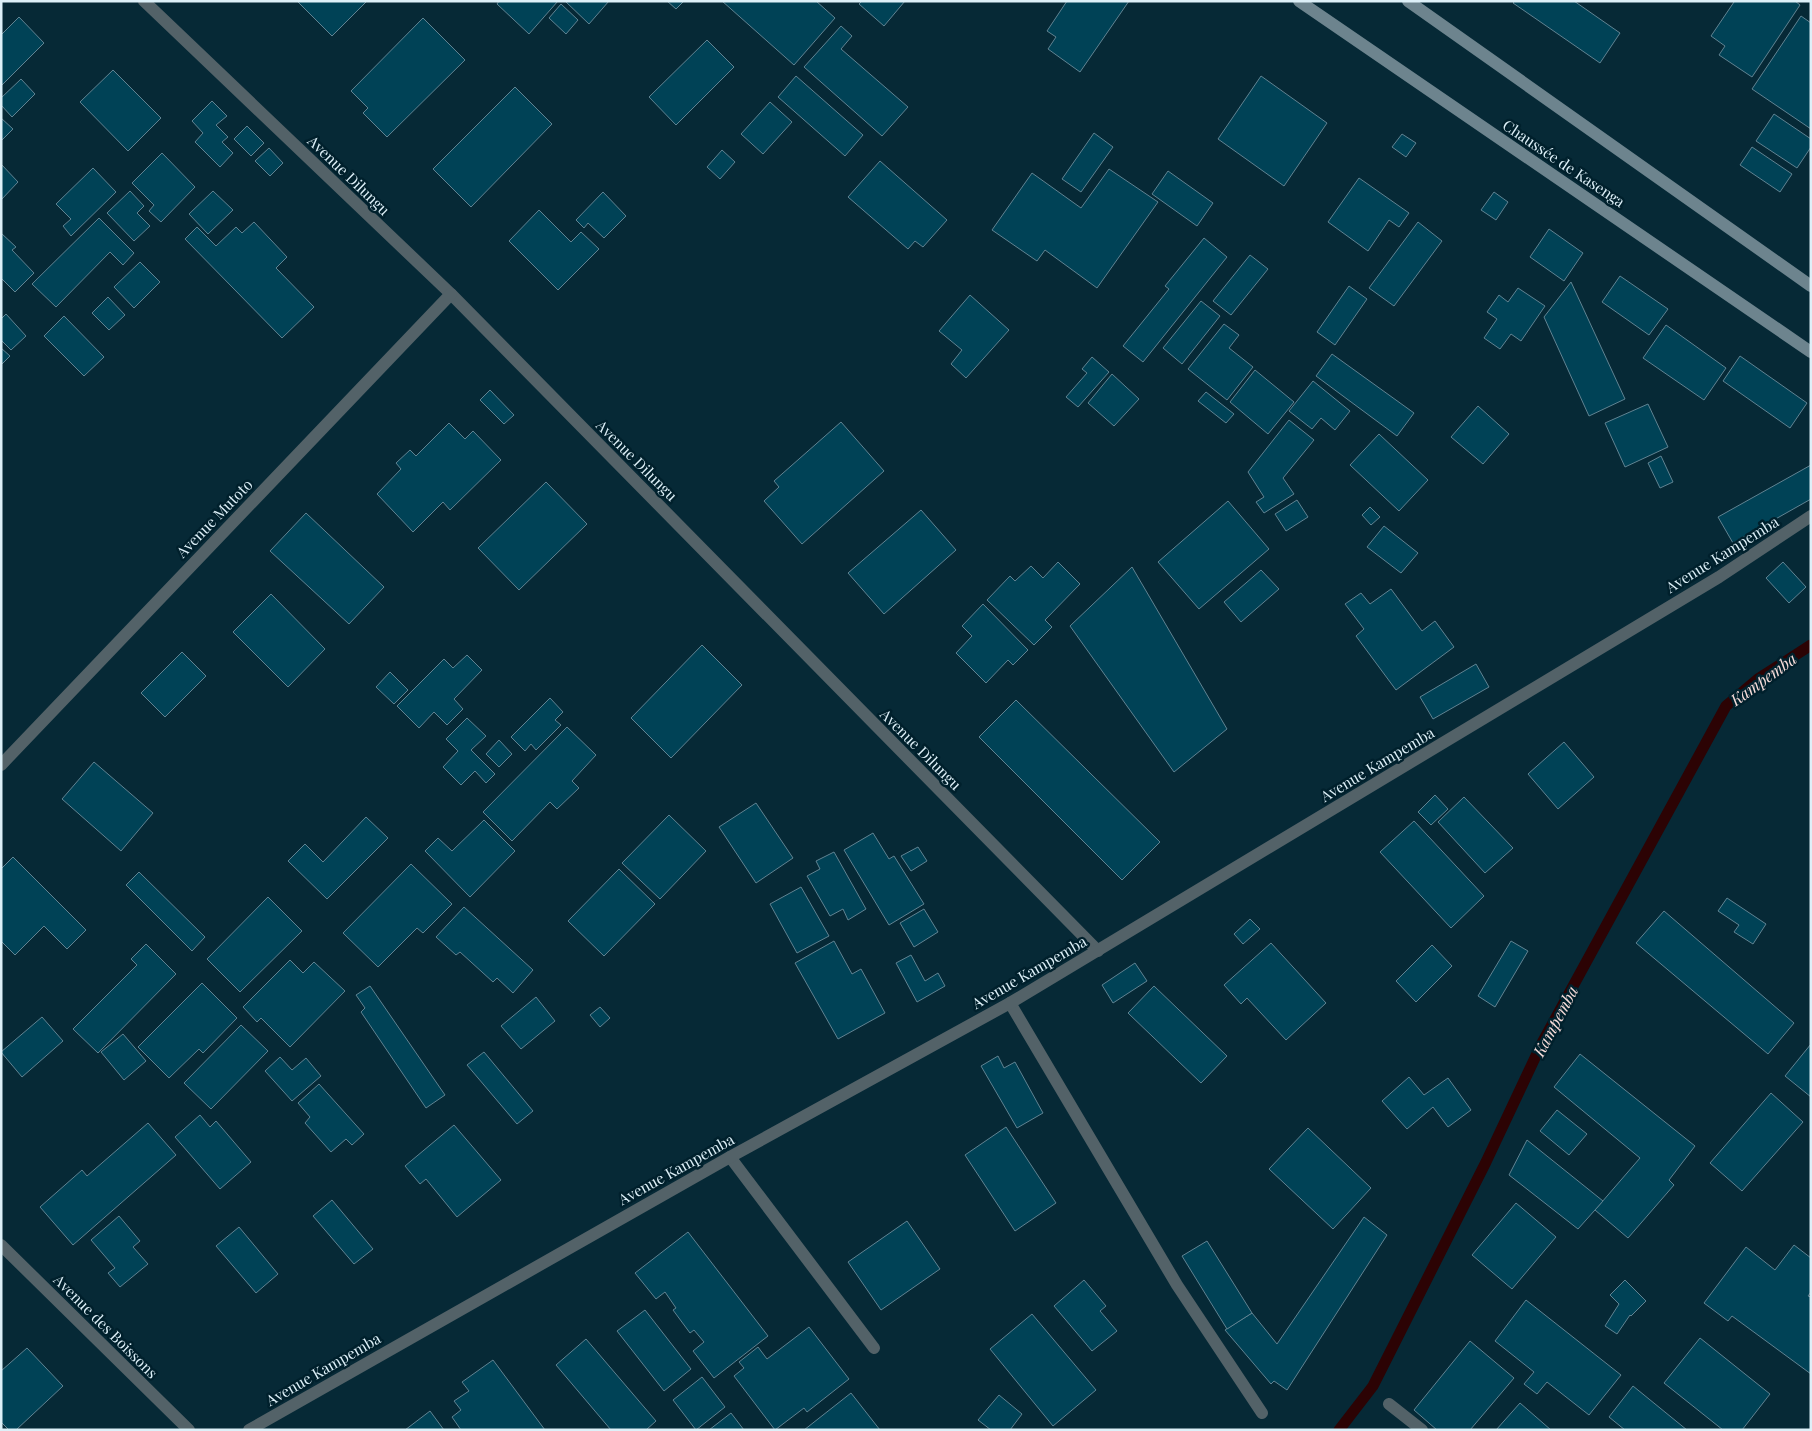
<svg xmlns="http://www.w3.org/2000/svg" width="1812" height="1431" font-family="'Playfair Display',serif">
<rect width="100%" height="100%" fill="#062936"/>
<g fill="none" stroke-linecap="round" stroke-linejoin="round">
<path stroke="#2c0304" stroke-width="11" d="M1339,1430L1373,1386L1486,1162L1542,1043L1726,706L1758,679L1811,645"/>
</g>
<g fill="#004256" stroke="#608392">
<path d="M297,1H367L332,36Z"/>
<path d="M499,1H558L529,34L497,4Z"/>
<path d="M565,1H609L589,24Z"/>
<path d="M667,1H684L676,9Z"/>
<path d="M722,1H816L835,18L794,65Z"/>
<path d="M862,1H905L884,26L859,4Z"/>
<path d="M1067,1H1129L1080,72L1048,49L1056,37L1047,31Z"/>
<path d="M1515,1H1574L1620,33L1600,63L1513,3Z"/>
<path d="M1732,1H1795L1800,5L1752,77L1719,55L1725,46L1711,36L1734,2Z"/>
<path d="M561,4L578,20L566,34L549,18Z"/>
<path d="M1801,16L1811,23V129L1752,89Z"/>
<path d="M19,17L44,43L1,86V35Z"/>
<path d="M423,18L465,60L387,137L363,113L368,108L351,91Z"/>
<path d="M841,26L852,36L841,49L908,107L882,136L804,67Z"/>
<path d="M707,40L734,67L676,125L649,97Z"/>
<path d="M113,70L161,118L128,151L80,102Z"/>
<path d="M796,76L863,135L845,156L778,97Z"/>
<path d="M1261,76L1327,123L1284,186L1218,139Z"/>
<path d="M21,79L35,94L12,117L1,105V98Z"/>
<path d="M515,87L552,124L471,207L433,169Z"/>
<path d="M212,101L227,116L216,125L228,137L222,142L233,153L220,167L195,142L203,133L192,121Z"/>
<path d="M770,102L792,122L763,154L741,134Z"/>
<path d="M1774,114L1811,139V147L1797,168L1756,141Z"/>
<path d="M1,118L13,129L1,141Z"/>
<path d="M247,126L264,143L251,156L234,139Z"/>
<path d="M1094,133L1113,147L1081,192L1062,179Z"/>
<path d="M1402,134L1416,143L1406,157L1392,147Z"/>
<path d="M1752,147L1792,174L1780,192L1740,165Z"/>
<path d="M269,148L283,163L270,176L255,161Z"/>
<path d="M722,150L735,162L720,179L707,167Z"/>
<path d="M162,153L195,187L161,222L149,211L154,205L132,183Z"/>
<path d="M880,161L947,220L923,247L915,241L908,249L848,197Z"/>
<path d="M1,164L18,182L1,200Z"/>
<path d="M93,168L116,192L71,236L63,226L71,219L56,204Z"/>
<path d="M1109,169L1158,202L1097,288L1045,250L1037,261L992,230L1032,173L1081,208Z"/>
<path d="M1168,171L1213,203L1197,226L1152,194Z"/>
<path d="M1359,178L1409,213L1399,227L1389,220L1368,251L1328,222Z"/>
<path d="M130,191L144,206L137,213L150,226L134,241L107,213Z"/>
<path d="M213,191L233,210L208,234L189,214Z"/>
<path d="M603,192L626,216L604,238L588,223L584,228L576,220Z"/>
<path d="M1494,192L1508,202L1496,220L1481,210Z"/>
<path d="M539,210L571,242L581,232L599,249L558,290L509,241Z"/>
<path d="M99,218L134,253L123,265L110,252L56,307L32,284Z"/>
<path d="M254,222L287,257L276,268L314,307L282,338L185,239L197,227L216,246L236,227L242,233Z"/>
<path d="M1418,222L1442,241L1394,306L1369,288Z"/>
<path d="M1549,229L1583,253L1564,281L1530,257Z"/>
<path d="M1,233L16,247L12,250L34,273L15,292L1,278Z"/>
<path d="M1204,238L1227,257L1143,362L1123,346L1169,289L1165,286Z"/>
<path d="M1250,255L1268,269L1231,315L1213,301Z"/>
<path d="M140,262L160,282L134,308L114,287Z"/>
<path d="M1620,276L1668,309L1649,335L1602,302Z"/>
<path d="M1571,282L1625,399L1589,416L1544,317Z"/>
<path d="M1349,286L1367,299L1335,345L1317,332Z"/>
<path d="M1518,288L1545,306L1521,341L1511,334L1500,349L1484,338L1497,319L1487,312L1499,295L1508,302Z"/>
<path d="M970,295L1009,330L966,378L951,364L962,350L939,331Z"/>
<path d="M108,297L125,315L109,330L92,313Z"/>
<path d="M1201,301L1220,316L1182,364L1163,348Z"/>
<path d="M6,314L26,336L11,350L1,340V319Z"/>
<path d="M64,316L104,357L84,376L44,336Z"/>
<path d="M1224,324L1239,335L1229,348L1253,367L1227,400L1188,369Z"/>
<path d="M1666,325L1726,368L1704,400L1643,358Z"/>
<path d="M1,348L10,356L1,365Z"/>
<path d="M1332,354L1414,413L1397,436L1316,376Z"/>
<path d="M1740,356L1807,403L1790,428L1723,381Z"/>
<path d="M1092,357L1109,372L1078,407L1066,397L1087,373L1082,369Z"/>
<path d="M1255,370L1294,402L1268,434L1230,402Z"/>
<path d="M1112,374L1139,399L1114,426L1088,403Z"/>
<path d="M1313,381L1350,411L1335,430L1321,418L1312,429L1289,411Z"/>
<path d="M490,390L514,415L504,424L480,400Z"/>
<path d="M1206,392L1234,414L1226,423L1198,401Z"/>
<path d="M1648,404L1668,447L1625,467L1605,423Z"/>
<path d="M1478,406L1509,434L1483,464L1451,437Z"/>
<path d="M1289,420L1314,440L1283,478L1294,494L1264,513L1256,502L1264,497L1248,472Z"/>
<path d="M841,422L884,471L802,544L764,501L779,487L774,481Z"/>
<path d="M449,423L465,439L473,431L501,460L450,510L443,502L413,532L377,494L401,469L396,463L410,450L416,456Z"/>
<path d="M1379,434L1428,480L1399,511L1350,465Z"/>
<path d="M1661,456L1673,482L1660,488L1648,463Z"/>
<path d="M1811,465V499L1733,543L1718,517Z"/>
<path d="M546,482L587,524L519,590L478,548Z"/>
<path d="M1297,500L1308,517L1286,531L1275,514Z"/>
<path d="M1228,501L1269,549L1199,609L1158,562Z"/>
<path d="M1370,507L1380,517L1371,525L1362,515Z"/>
<path d="M921,510L956,550L884,614L848,573Z"/>
<path d="M306,513L384,587L349,624L270,551Z"/>
<path d="M1384,526L1418,553L1401,573L1367,547Z"/>
<path d="M1058,562L1080,584L1045,620L1052,627L1034,645L987,600L1010,576L1015,581L1031,566L1043,578Z"/>
<path d="M1783,562L1806,587L1789,603L1766,578Z"/>
<path d="M1132,567L1227,729L1174,772L1070,626Z"/>
<path d="M1261,570L1279,589L1241,622L1224,602Z"/>
<path d="M1391,589L1422,631L1435,621L1454,647L1396,690L1356,636L1364,629L1345,604L1361,593L1370,604Z"/>
<path d="M271,594L325,649L288,687L233,632Z"/>
<path d="M983,604L1028,650L1013,665L1008,660L986,683L956,653L972,636L962,626Z"/>
<path d="M702,645L742,685L671,758L631,718Z"/>
<path d="M182,652L206,676L165,717L141,693Z"/>
<path d="M467,655L482,670L454,699L463,709L447,725L434,712L419,728L397,706L444,659L453,668Z"/>
<path d="M1476,664L1489,687L1433,719L1420,697Z"/>
<path d="M390,672L408,690L394,704L376,687Z"/>
<path d="M550,698L563,712L555,720L561,725L536,750L531,744L525,751L511,737Z"/>
<path d="M1016,700L1160,842L1122,880L979,737Z"/>
<path d="M467,718L486,736L471,750L495,774L486,783L475,771L461,785L443,767L458,751L446,739Z"/>
<path d="M567,727L596,755L572,781L579,788L557,809L550,802L512,841L483,812Z"/>
<path d="M499,740L512,754L499,767L486,754Z"/>
<path d="M1564,742L1594,777L1558,809L1528,774Z"/>
<path d="M94,762L153,813L121,851L62,799Z"/>
<path d="M1435,795L1448,809L1431,825L1418,812Z"/>
<path d="M1464,797L1513,848L1485,873L1438,822Z"/>
<path d="M756,803L793,858L756,883L719,827Z"/>
<path d="M669,815L706,851L660,899L622,863Z"/>
<path d="M366,817L388,838L327,899L288,861L305,844L323,862Z"/>
<path d="M484,820L515,851L470,897L425,851L438,838L452,851Z"/>
<path d="M1414,821L1484,896L1451,928L1380,852Z"/>
<path d="M873,833L889,859L894,856L924,904L889,925L844,850Z"/>
<path d="M918,847L927,861L911,871L901,856Z"/>
<path d="M834,852L866,909L848,920L843,909L830,916L807,876L820,869L816,861Z"/>
<path d="M13,857L86,930L67,949L44,926L15,955L1,941V869Z"/>
<path d="M411,864L452,904L423,933L417,928L378,967L343,933Z"/>
<path d="M619,869L655,904L604,956L568,921Z"/>
<path d="M139,872L205,937L192,951L126,885Z"/>
<path d="M801,887L829,936L797,953L770,904Z"/>
<path d="M268,897L302,931L240,992L207,959Z"/>
<path d="M1727,898L1766,924L1753,944L1734,932L1739,925L1718,911Z"/>
<path d="M464,907L533,970L513,993L497,978L493,982L460,952L456,955L436,937Z"/>
<path d="M924,909L938,932L914,947L900,923Z"/>
<path d="M1664,911L1794,1023L1768,1054L1636,943Z"/>
<path d="M1250,919L1260,929L1243,944L1234,934Z"/>
<path d="M834,941L852,974L861,969L885,1013L838,1039L795,963Z"/>
<path d="M1511,941L1528,951L1495,1007L1478,996Z"/>
<path d="M1271,943L1326,1003L1286,1040L1247,998L1241,1004L1224,985Z"/>
<path d="M146,944L176,974L98,1053L73,1029L137,965L131,959Z"/>
<path d="M1432,945L1452,966L1416,1002L1396,981Z"/>
<path d="M911,955L925,981L938,973L945,986L917,1002L896,963Z"/>
<path d="M290,960L303,973L314,962L345,991L290,1047L261,1018L257,1022L243,1007Z"/>
<path d="M1135,963L1147,981L1113,1003L1102,985Z"/>
<path d="M202,983L237,1018L203,1053L199,1049L169,1078L138,1047Z"/>
<path d="M370,986L445,1095L426,1108L361,1012L365,1008L356,995Z"/>
<path d="M1154,986L1227,1056L1201,1083L1128,1013Z"/>
<path d="M536,997L555,1021L521,1049L501,1026Z"/>
<path d="M600,1007L610,1018L600,1027L590,1015Z"/>
<path d="M42,1017L63,1041L22,1077L1,1052Z"/>
<path d="M241,1025L268,1051L211,1109L184,1083Z"/>
<path d="M123,1034L146,1061L124,1080L101,1052Z"/>
<path d="M1811,1044V1097L1785,1076Z"/>
<path d="M484,1052L533,1111L517,1124L467,1065Z"/>
<path d="M1580,1054L1695,1146L1669,1180L1674,1185L1628,1238L1595,1210L1640,1158L1554,1087Z"/>
<path d="M998,1056L1004,1068L1015,1062L1043,1113L1017,1128L981,1066Z"/>
<path d="M280,1057L292,1070L306,1058L321,1076L292,1101L265,1071Z"/>
<path d="M1409,1077L1424,1095L1448,1078L1471,1110L1448,1127L1433,1107L1407,1129L1382,1101Z"/>
<path d="M319,1084L364,1134L352,1145L346,1139L331,1152L305,1123L310,1117L298,1103Z"/>
<path d="M1771,1093L1803,1122L1742,1191L1710,1163Z"/>
<path d="M1557,1110L1587,1134L1569,1155L1540,1131Z"/>
<path d="M200,1115L210,1127L216,1121L251,1162L220,1189L175,1137Z"/>
<path d="M148,1123L176,1155L73,1245L40,1207L82,1170L87,1176Z"/>
<path d="M454,1125L501,1180L457,1217L426,1179L420,1184L405,1166Z"/>
<path d="M1006,1127L1056,1203L1015,1231L965,1155Z"/>
<path d="M1308,1128L1371,1188L1333,1229L1269,1169Z"/>
<path d="M1527,1140L1603,1201L1578,1229L1509,1175Z"/>
<path d="M332,1200L373,1249L354,1264L313,1216Z"/>
<path d="M1516,1203L1556,1237L1512,1289L1472,1255Z"/>
<path d="M119,1216L140,1241L133,1247L148,1264L120,1287L108,1273L115,1268L91,1240Z"/>
<path d="M1364,1217L1387,1235L1287,1390L1274,1381L1271,1384L1225,1330L1252,1313L1277,1344Z"/>
<path d="M907,1221L940,1269L881,1310L848,1262Z"/>
<path d="M239,1227L278,1274L256,1293L216,1246Z"/>
<path d="M688,1232L768,1336L714,1378L693,1351L704,1342L694,1330L690,1333L673,1310L676,1308L665,1292L656,1299L635,1273Z"/>
<path d="M1207,1241L1252,1313L1227,1329L1182,1256Z"/>
<path d="M1794,1245L1811,1258V1292L1808,1296L1811,1297V1374L1732,1316L1728,1321L1704,1303L1746,1247L1775,1270Z"/>
<path d="M1084,1280L1106,1306L1100,1311L1117,1331L1092,1351L1054,1306Z"/>
<path d="M1625,1280L1646,1301L1631,1316L1630,1315L1617,1334L1605,1326L1619,1304L1610,1295Z"/>
<path d="M1526,1300L1621,1375L1589,1415L1547,1382L1537,1394L1524,1384L1534,1372L1495,1341Z"/>
<path d="M645,1310L691,1369L664,1391L617,1331Z"/>
<path d="M1032,1314L1096,1390L1053,1426L990,1349Z"/>
<path d="M809,1327L849,1379L807,1412L804,1408L775,1430L734,1376L744,1368L739,1362L758,1347L767,1359Z"/>
<path d="M1700,1338L1770,1394L1742,1430H1723L1664,1383Z"/>
<path d="M586,1339L656,1421L646,1430H611L556,1365Z"/>
<path d="M1470,1341L1514,1378L1470,1430H1437L1414,1410Z"/>
<path d="M27,1348L63,1386L16,1430H9L1,1422V1371Z"/>
<path d="M493,1360L545,1430H461L452,1417L461,1410L454,1401L469,1391L462,1382Z"/>
<path d="M702,1377L725,1407L696,1430L673,1400Z"/>
<path d="M1633,1386L1687,1430H1625L1609,1417Z"/>
<path d="M851,1393L880,1430H804Z"/>
<path d="M999,1395L1022,1414L1010,1430H991L978,1420Z"/>
<path d="M1520,1403L1551,1430H1496Z"/>
<path d="M430,1411L444,1430H405Z"/>
<path d="M731,1413L744,1430H709Z"/>
</g>
<g fill="none" stroke-linecap="round" stroke-linejoin="round">
<g stroke="#536268" stroke-width="12">
<path d="M144,1L451,294L1098,951"/>
<path d="M1,765L451,294"/>
<path d="M1010,1003L1177,1285L1262,1413"/>
<path d="M730,1157L874,1348"/>
<path d="M1,1245L189,1430"/>
<path d="M1389,1404L1422,1430"/>
<path d="M249,1430L730,1157L1010,1003L1719,577L1811,516"/>
</g>
<g stroke="#6d848e" stroke-width="12">
<path d="M1299,1L1811,352"/>
<path d="M1408,1L1811,286"/>
</g>
</g>
<g text-anchor="middle" dominant-baseline="central" stroke-width="5" stroke-linejoin="round" paint-order="stroke">
<g font-size="15" fill="#ddf0f8" stroke="#00202c">
<text transform="translate(1564 163) rotate(34)">Chaussée de Kasenga</text>
<text transform="translate(349 175) rotate(44)">Avenue Dilungu</text>
<text transform="translate(637 460) rotate(45)">Avenue Dilungu</text>
<text transform="translate(214 518) rotate(-46)">Avenue Mutoto</text>
<text transform="translate(1722 554) rotate(-32)">Avenue Kampemba</text>
<text transform="translate(921 749) rotate(45)">Avenue Dilungu</text>
<text transform="translate(1377 764) rotate(-31)">Avenue Kampemba</text>
<text transform="translate(1029 972) rotate(-30)">Avenue Kampemba</text>
<text transform="translate(676 1169) rotate(-29)">Avenue Kampemba</text>
<text transform="translate(106 1326) rotate(45)">Avenue des Boissons</text>
<text transform="translate(323 1369) rotate(-30)">Avenue Kampemba</text>
</g>
<g font-size="16" font-style="italic" fill="#f7ddda" stroke="#00202c">
<text transform="translate(1763 679) rotate(-36)">Kampemba</text>
<text transform="translate(1555 1021) rotate(-62)">Kampemba</text>
</g>
</g>
<rect width="1812" height="1431" fill="none" stroke="#ddf0f8" stroke-width="5"/>
</svg>
